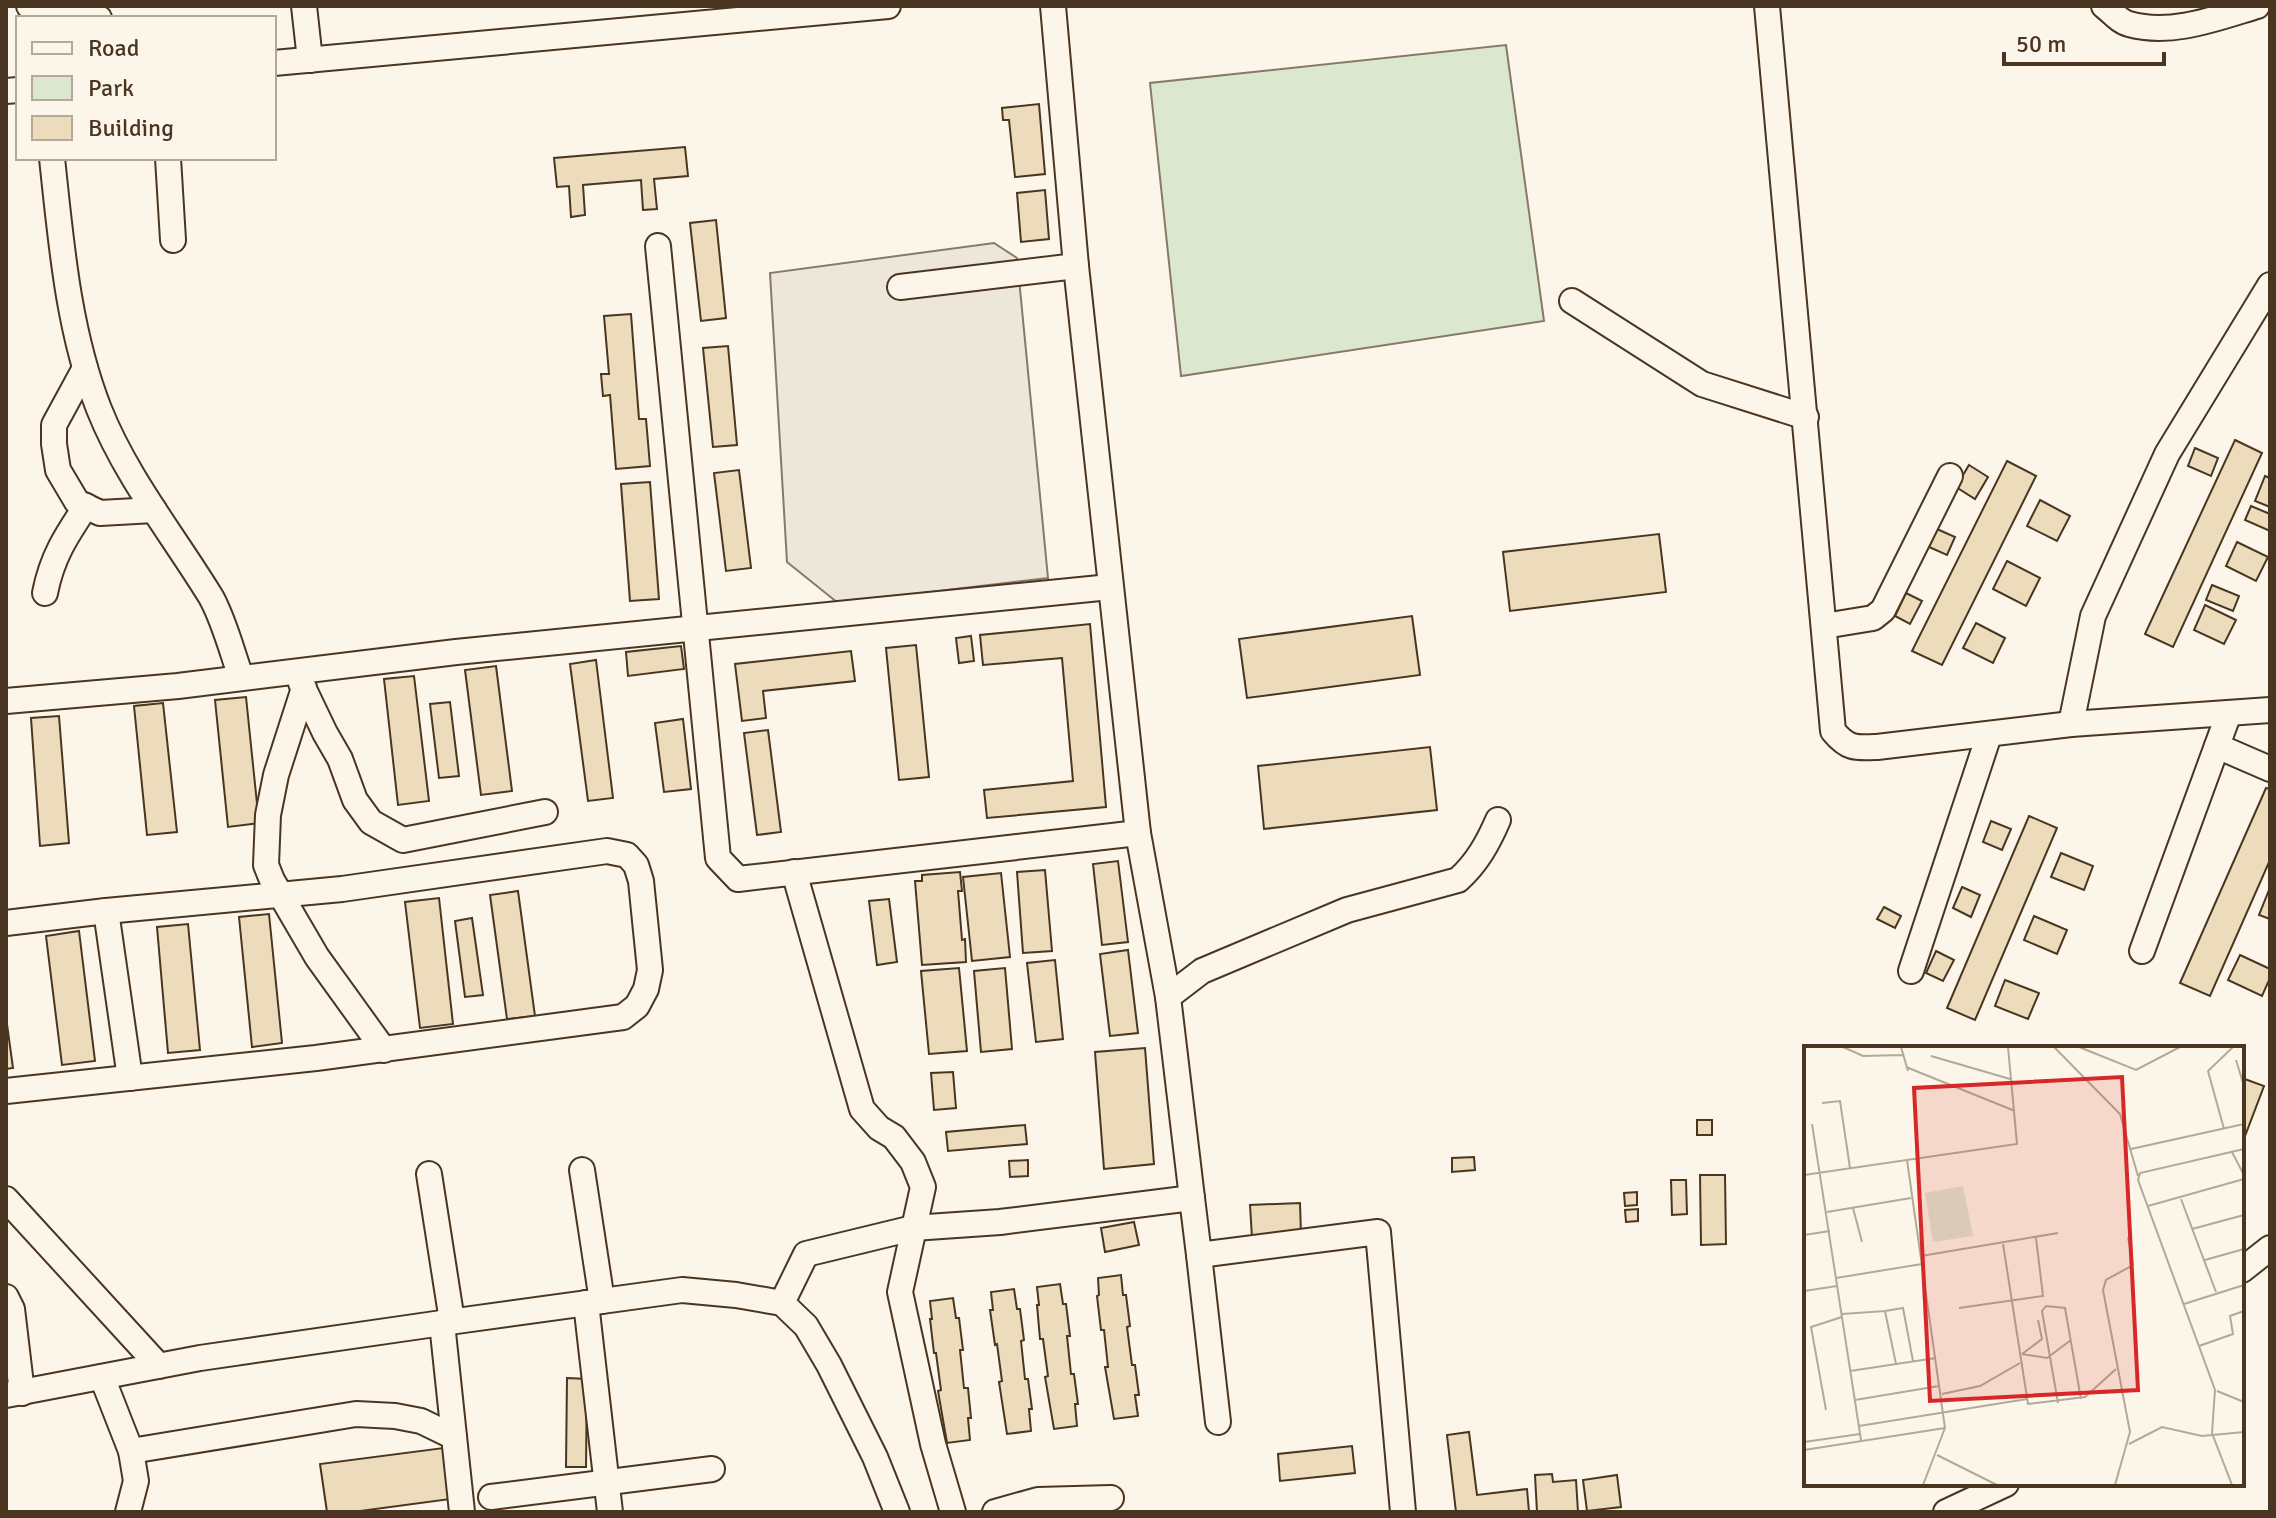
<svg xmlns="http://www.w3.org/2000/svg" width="2276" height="1518" font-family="Signika,sans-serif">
<rect width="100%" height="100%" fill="#fbf6e9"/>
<path fill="#dce7d0" stroke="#887966" stroke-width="2" d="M1506,45L1544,321L1181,376L1150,83Z"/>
<path fill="#ede7d9" stroke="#887966" stroke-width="2" d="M994,243L1017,258L1048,578L838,603L787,562L770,273Z"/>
<g fill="#ecdcbc" stroke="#4a3520" stroke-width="2">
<path d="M1039,104L1045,174L1015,177L1009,120H1003L1002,108Z"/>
<path d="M685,147L688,176L654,179L657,209L643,210L641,180L583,185L585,215L571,217L569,186L557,187L554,158Z"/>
<path d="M1045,190L1049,239L1021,242L1017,193Z"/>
<path d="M716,220L726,318L701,321L690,223Z"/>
<path d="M631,314L639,419H646L650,466L616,469L610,395L603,396L601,374H609L604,316Z"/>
<path d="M728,346L737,445L713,447L703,348Z"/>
<path d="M2235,440L2262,453L2173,647L2145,634Z"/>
<path d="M2195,448L2218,458L2211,476L2188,466Z"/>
<path d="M2007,461L2036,476L1942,665L1912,651Z"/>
<path d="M1969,465L1988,477L1975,499L1956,487Z"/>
<path d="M739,470L751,568L726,571L714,473Z"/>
<path d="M2265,476L2270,478V507L2255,501Z"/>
<path d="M650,482L659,599L630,601L621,484Z"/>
<path d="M2040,500L2070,516L2057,541L2027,526Z"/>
<path d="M2251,506L2270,514V531L2245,520Z"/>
<path d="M1937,529L1955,537L1947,555L1929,547Z"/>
<path d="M1659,534L1666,592L1510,611L1503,552Z"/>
<path d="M2237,542L2268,557L2256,581L2226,566Z"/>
<path d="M2007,561L2040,578L2026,606L1993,589Z"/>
<path d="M2212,585L2239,596L2233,611L2206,600Z"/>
<path d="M1906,593L1922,601L1910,624L1895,616Z"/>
<path d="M2205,605L2236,620L2224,644L2194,630Z"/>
<path d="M1412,616L1420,675L1247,698L1239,639Z"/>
<path d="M1976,623L2005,638L1993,663L1963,648Z"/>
<path d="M1090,624L1106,807L987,818L984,790L1073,781L1062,658L983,665L980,635Z"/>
<path d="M971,636L974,661L959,663L956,638Z"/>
<path d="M916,645L929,777L899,780L886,648Z"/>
<path d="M681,646L684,669L628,676L626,652Z"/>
<path d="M851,651L855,681L763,691L766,718L742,721L735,664Z"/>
<path d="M596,660L613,798L588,801L570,664Z"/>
<path d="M496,666L512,791L481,795L465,670Z"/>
<path d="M414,676L429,801L398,805L384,679Z"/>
<path d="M246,697L259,823L228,827L215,700Z"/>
<path d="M450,702L459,776L439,778L430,704Z"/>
<path d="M163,703L177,832L147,835L134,706Z"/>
<path d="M59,716L69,843L40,846L31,718Z"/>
<path d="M683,719L691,789L664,792L655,723Z"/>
<path d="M768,730L781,832L757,835L744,733Z"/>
<path d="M1430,747L1437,810L1264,829L1258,766Z"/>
<path d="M2266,788L2270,789V860L2210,996L2180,983Z"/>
<path d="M2029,816L2057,828L1975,1020L1947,1008Z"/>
<path d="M1991,821L2011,829L2002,850L1983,842Z"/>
<path d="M2061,853L2093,866L2084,890L2051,877Z"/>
<path d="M1118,861L1128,942L1102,945L1093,864Z"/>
<path d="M1045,870L1052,951L1023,953L1017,872Z"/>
<path d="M960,872L962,891H958L962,940L965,939L966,962L922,965L915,881H922V875Z"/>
<path d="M1001,873L1010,957L972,961L963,877Z"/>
<path d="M1962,887L1980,895L1971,917L1953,908Z"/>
<path d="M2269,890L2270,891V919L2259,915Z"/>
<path d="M518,891L535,1016L507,1019L490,895Z"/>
<path d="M439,898L453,1024L420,1028L405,902Z"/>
<path d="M889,899L897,962L877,965L869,901Z"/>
<path d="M1884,907L1901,916L1895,928L1877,919Z"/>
<path d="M269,914L282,1043L252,1047L239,917Z"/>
<path d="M2034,916L2067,930L2057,954L2024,940Z"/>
<path d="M472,918L483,995L465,997L455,921Z"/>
<path d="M188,924L200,1050L168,1053L157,927Z"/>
<path d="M79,931L95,1061L62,1065L46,936Z"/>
<path d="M1128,950L1138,1033L1110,1036L1100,954Z"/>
<path d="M1936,951L1954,960L1943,981L1926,973Z"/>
<path d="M2240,955L2270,969V978L2262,996L2228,980Z"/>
<path d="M1055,960L1063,1039L1036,1042L1027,963Z"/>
<path d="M959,968L967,1051L929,1054L921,971Z"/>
<path d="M1005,968L1012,1049L981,1052L974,971Z"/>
<path d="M2005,980L2039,993L2028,1019L1995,1006Z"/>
<path d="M6,1017L13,1068L6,1069Z"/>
<path d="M1145,1048L1154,1164L1104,1169L1095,1052Z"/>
<path d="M953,1072L956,1108L934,1110L931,1073Z"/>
<path d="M2242,1078L2264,1086L2245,1136L2242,1135Z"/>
<rect x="1697" y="1120" width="15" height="15"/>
<path d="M1025,1125L1027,1144L948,1151L946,1132Z"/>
<path d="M1474,1157L1475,1170L1452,1172V1158Z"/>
<path d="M1028,1160V1176L1010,1177L1009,1161Z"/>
<path d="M1700,1175H1725L1726,1244L1701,1245Z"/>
<path d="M1671,1180H1686L1687,1214L1672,1215Z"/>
<path d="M1637,1192V1205L1625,1206L1624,1193Z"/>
<path d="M1300,1203L1301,1235L1252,1238L1250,1205Z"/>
<path d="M1638,1209V1221L1626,1222L1625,1210Z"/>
<path d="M1134,1222L1139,1245L1105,1252L1101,1228Z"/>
<path d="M1121,1275L1123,1295H1126L1130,1326L1127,1327L1132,1365H1135L1139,1395H1135L1138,1416L1114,1419L1105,1367H1108L1104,1330H1101L1097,1296L1099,1295L1098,1278Z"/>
<path d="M1060,1284L1063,1304H1066L1070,1336H1067L1071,1374H1074L1078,1404H1075L1077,1426L1054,1429L1045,1377L1048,1376L1043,1339H1040L1037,1305H1039L1037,1287Z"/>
<path d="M1014,1289L1017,1309H1020L1024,1340L1021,1341L1025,1379H1028L1032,1409H1029L1031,1431L1007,1434L999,1382L1002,1381L997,1344L995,1345L990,1310H993L991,1292Z"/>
<path d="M953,1298L956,1318H959L963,1350H960L964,1388H968L971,1418H968L970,1440L947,1443L938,1391L941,1390L936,1353H934L930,1319H932L930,1301Z"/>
<path d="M567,1378L587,1379L586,1467H566Z"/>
<path d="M1469,1432L1477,1495L1527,1489L1529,1512H1456L1447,1435Z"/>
<path d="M1352,1446L1355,1473L1280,1481L1278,1454Z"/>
<path d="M451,1447L458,1498L353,1512H327L320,1464Z"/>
<path d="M1552,1474L1553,1482L1576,1480L1578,1512H1537L1535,1475Z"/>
<path d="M1617,1475L1621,1507L1587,1511L1583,1480Z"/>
</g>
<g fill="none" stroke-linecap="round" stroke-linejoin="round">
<g stroke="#4a3520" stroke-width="28">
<g id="minor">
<path d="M29,6L99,18"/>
<path d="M304,6L310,60"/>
<path d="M1053,6L1076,266L1138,833L1168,997L1192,1198"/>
<path d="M1767,6L1833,731C1848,749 1855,748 1877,747L2071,724L2270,710"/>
<path d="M2104,6C2112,12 2120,22 2129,24C2171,36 2217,18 2257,6"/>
<path d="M274,63L888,6"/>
<path d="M6,91L18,90"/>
<path d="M52,158C61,242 68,330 99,409C126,477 173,535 211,597C224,620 232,652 241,677"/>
<path d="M168,158L173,240"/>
<path d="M658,246L718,858L738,879L1138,833"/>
<path d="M900,287L1076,266"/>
<path d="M1572,301L1702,384L1806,417"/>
<path d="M85,368L54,425V444L58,470L77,502L100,513L154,510"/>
<path d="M45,593C52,557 66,536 86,506"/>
<path d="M1824,626L1873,618L1883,610L1950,476"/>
<path d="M301,683L325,733L340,759L355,800L371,822L403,840L545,812"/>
<path d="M304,688L276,775L268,815L266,865L272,880L317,957L384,1050"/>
<path d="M6,701L178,686L456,652L1110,587"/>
<path d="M2071,724L2093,616L2167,454L2270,285"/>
<path d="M2217,746L2270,769"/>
<path d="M794,872L862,1109L879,1128L894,1137L913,1162L923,1187L900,1292L933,1444L953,1512"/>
<path d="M106,911L130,1078"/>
<path d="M6,923L106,911L342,889L607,851L627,855L636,865L641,881L650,970L646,989L637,1006L623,1017L316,1058L6,1091"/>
<path d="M2142,951L2229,713"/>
<path d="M1911,971L1989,735"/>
<path d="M1168,997L1202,971L1347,910L1458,880C1477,863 1488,843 1498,820"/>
<path d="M582,1170L602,1301"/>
<path d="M429,1174L452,1321"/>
<path d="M6,1199L159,1366"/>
<path d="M2242,1270L2270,1248"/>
<path d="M6,1297L12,1309L22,1393"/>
<path d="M586,1303L610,1512"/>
<path d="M782,1303L806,1254L913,1228L1000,1222L1192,1198L1199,1255"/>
<path d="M442,1323L462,1512"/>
<path d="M102,1377L131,1451L356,1414L395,1416L421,1421L454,1437"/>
<path d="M6,1395L200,1358L442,1323L682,1290L736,1295L782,1303L806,1326L829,1365L875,1457L897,1512"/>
<path d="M1218,1422L1199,1255L1378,1232L1403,1512"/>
<path d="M491,1497L712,1469"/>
<path d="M128,1512L136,1481L131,1451"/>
<path d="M995,1512L1038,1500L1111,1498"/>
<path d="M1946,1512L2006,1484"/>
</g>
</g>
<use href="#minor" stroke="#fbf6e9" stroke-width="24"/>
</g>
<g transform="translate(1804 1046)">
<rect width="440" height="440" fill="#fbf6e9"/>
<path d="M159,140L169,190L129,196L121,147Z" fill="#dce7d0"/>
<path fill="none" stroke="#b4a999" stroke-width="2" d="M39,1L59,10L99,9M97,1L104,25M250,1L316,68L334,130M275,1L332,24L376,1M127,10L206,33M432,14L440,40M102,21L211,65M18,57L36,55L46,122M8,78L57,394M420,83L404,25L429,1M327,103L440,78M428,106L440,129M103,114L141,382L119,439M0,129L213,98L204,1M377,153L412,246M344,160L440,133M49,162L58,196M23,166L107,152M388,183L440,169M0,189L26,185M199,198L224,358L281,351L312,323M117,210L254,187M401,214L440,203M32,232L118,218M0,245L33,240M380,258L440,239M155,262L239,250L232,192M81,265L99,262L109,315M38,268L81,265L92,318M395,300L429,288L426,270L440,265M218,308L243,312L267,294M218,308L238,293L234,274M46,325L132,312M413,345L440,356M138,348L176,340L216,317M51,354L135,340M254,357L238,265L242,260L261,262L277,353M22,364L7,281L38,271M55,380L223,353M0,396L56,388M325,398L358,381L398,390L440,386M0,404L141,382M133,409L193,439M311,439L326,386L299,244L302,234L329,219L324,191M428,439L408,387L411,344L334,134L336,127L440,103"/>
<path fill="#d62828" fill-opacity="0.15" stroke="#d62828" stroke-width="4" d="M318,31L334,344L126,355L110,42Z"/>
<rect width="440" height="440" fill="none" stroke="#4a3520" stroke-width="4"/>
</g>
<rect width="2276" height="1518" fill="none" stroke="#4a3520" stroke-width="16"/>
<rect x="16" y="16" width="260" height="144" fill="#fbf6e9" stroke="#b4a999" stroke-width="2"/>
<rect x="32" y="42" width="40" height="12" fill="#fbf6e9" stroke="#b4a999" stroke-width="2"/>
<text x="88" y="56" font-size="24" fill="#4a3520">Road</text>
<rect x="32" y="76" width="40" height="24" fill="#dce7d0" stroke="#b4a999" stroke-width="2"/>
<text x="88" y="96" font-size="24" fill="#4a3520">Park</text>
<rect x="32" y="116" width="40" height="24" fill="#ecdcbc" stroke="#b4a999" stroke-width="2"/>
<text x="88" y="136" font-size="24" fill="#4a3520">Building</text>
<path d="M2004 52v12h160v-12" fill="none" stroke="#4a3520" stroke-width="4"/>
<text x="2016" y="52" font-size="24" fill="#4a3520" stroke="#fbf6e9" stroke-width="6" paint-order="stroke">50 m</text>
</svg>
